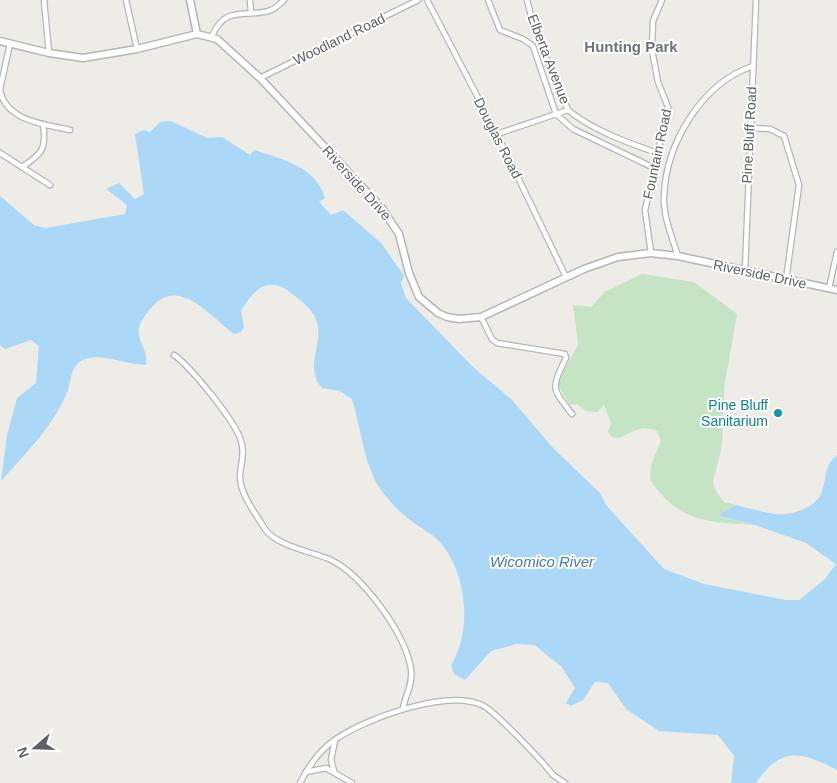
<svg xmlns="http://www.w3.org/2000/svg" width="837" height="783" font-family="Helvetica,sans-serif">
<rect width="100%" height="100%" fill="#eeece6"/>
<path fill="#c5e4c4" d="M642,274L694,282L737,314L724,388L722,446L713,481L715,490L724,502L736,505L719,517L755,525C707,522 680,523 650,480L651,465L661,441L657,431C639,424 635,432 619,438L612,437L608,432L611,423L604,405L597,412L586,411L577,404L570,405L557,383L578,345L573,305L591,307L605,292Z"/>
<path fill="#acd8f8" d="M171,121L207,138L222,137L250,155L254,150C281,159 316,166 325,198L319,202L331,215L343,210L382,244L404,276L401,283L406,298L473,367L512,400L554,449L600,493L606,505L664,569L704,584L786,600H799L825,579L836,564L806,543L755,525L718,516L736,505C749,508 764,513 777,514C791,516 816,507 821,494C827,480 824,464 837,455V770C801,751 781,746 756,783H731L734,756L718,735L659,731L626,709L608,683L595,682L583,700L571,706L566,703L575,688L561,666L549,657L535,645L517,644L491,651L465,680L454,674L451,665C472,632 467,577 443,546C436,535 420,528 410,520C398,511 382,494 375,480C363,456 360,425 352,399L340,391L322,388C302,365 328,340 314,315C310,308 301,301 295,296C286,289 280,284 268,285C257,286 246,302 241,311L244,327L241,332L234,334C209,315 178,275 151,308C147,313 142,319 140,324C134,339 149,350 146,365C127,365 102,353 85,359C69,365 72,383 66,395C51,429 25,454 1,481L7,435L17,398L36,383L39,346L31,340L5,349L0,345V196L34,225L46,228L125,214L127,205L106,189L119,183L135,199L144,194L135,134L143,130L150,132L160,122Z"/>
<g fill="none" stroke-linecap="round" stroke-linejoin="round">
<g stroke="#b3b6b9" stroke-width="7">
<g id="street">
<path d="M44,0L49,53"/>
<path d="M126,0L137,49"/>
<path d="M250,0L251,12"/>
<path d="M427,0L497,134L566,277"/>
<path d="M488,0L500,30L523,39L533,46L556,114L573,129L654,168"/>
<path d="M527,0L534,28L568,110C594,131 626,142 657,153"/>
<path d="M212,36C226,3 249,19 271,10C275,9 281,3 284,0"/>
<path d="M260,78L418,0"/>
<path d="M0,89L10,44"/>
<path d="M0,90C6,121 43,124 70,130"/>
<path d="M750,128L770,129L784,136L799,185L786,280"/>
<path d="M497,134L568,110"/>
<path d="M0,153L50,185"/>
<path d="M22,167C42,154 47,149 43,124"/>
<path d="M651,253L645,210L668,107L658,82L652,50L653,21L662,0"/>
<path d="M678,256C672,237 663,216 664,196C666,143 702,83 753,66"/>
<path d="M745,271L756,0"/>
<path d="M829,288L837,252"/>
<path d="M481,317L492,339L497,343L565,354L566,358C551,389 551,387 572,414"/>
<path d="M174,355C190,366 236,422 241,441C245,453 241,463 240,475C239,493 256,514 265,529C275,545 312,552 329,559C362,574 405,633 411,669C413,685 405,695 403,709"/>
<path d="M334,771L331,760L335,740"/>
<path d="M306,772L326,768L352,783"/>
<path d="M300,783C308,767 321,749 336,739C367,718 446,689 482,705C495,711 542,761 553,775L565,783"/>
</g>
</g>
<g stroke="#b2b5b9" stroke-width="9">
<g id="secondary">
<path d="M190,0L197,34"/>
<path d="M0,41L49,53L83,58L137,49L197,34L217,39L260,78L381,207L399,234L409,273L419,297L438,313L447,317L459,319L481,317L584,269L618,257L651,253L678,256L837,290"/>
</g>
</g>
<use href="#street" stroke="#fff" stroke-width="4.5"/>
<use href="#secondary" stroke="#fff" stroke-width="6"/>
</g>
<circle fill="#0f9aa8" stroke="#fff" stroke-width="2" cx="778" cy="413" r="5"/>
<g text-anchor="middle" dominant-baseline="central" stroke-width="4" stroke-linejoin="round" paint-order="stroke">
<g font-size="14" fill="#5d6165" stroke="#fff">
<text transform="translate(339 39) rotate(-26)">Woodland Road</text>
<text transform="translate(549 59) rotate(69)">Elberta Avenue</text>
<text transform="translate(749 135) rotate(-87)">Pine Bluff Road</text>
<text transform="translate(498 138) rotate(63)">Douglas Road</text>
<text transform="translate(657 154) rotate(-78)">Fountain Road</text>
<text transform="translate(357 183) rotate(48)">Riverside Drive</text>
<text transform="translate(760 274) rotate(12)">Riverside Drive</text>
</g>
<g font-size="14" fill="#0d838f" stroke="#fff" text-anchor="end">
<text x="768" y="405">Pine Bluff<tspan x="768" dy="16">Sanitarium</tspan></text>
</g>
<g font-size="15" font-weight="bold" fill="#6e7377" stroke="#fff">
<text x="631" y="46">Hunting Park</text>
</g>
<g font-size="15" font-style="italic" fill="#4a79a9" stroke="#fff">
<text x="542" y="561">Wicomico River</text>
</g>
</g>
<g transform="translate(35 748) rotate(250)" stroke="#ffffff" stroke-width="4" paint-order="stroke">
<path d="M0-4L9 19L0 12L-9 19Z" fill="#5d6165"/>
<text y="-8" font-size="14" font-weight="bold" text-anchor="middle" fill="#5d6165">N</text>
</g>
</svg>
